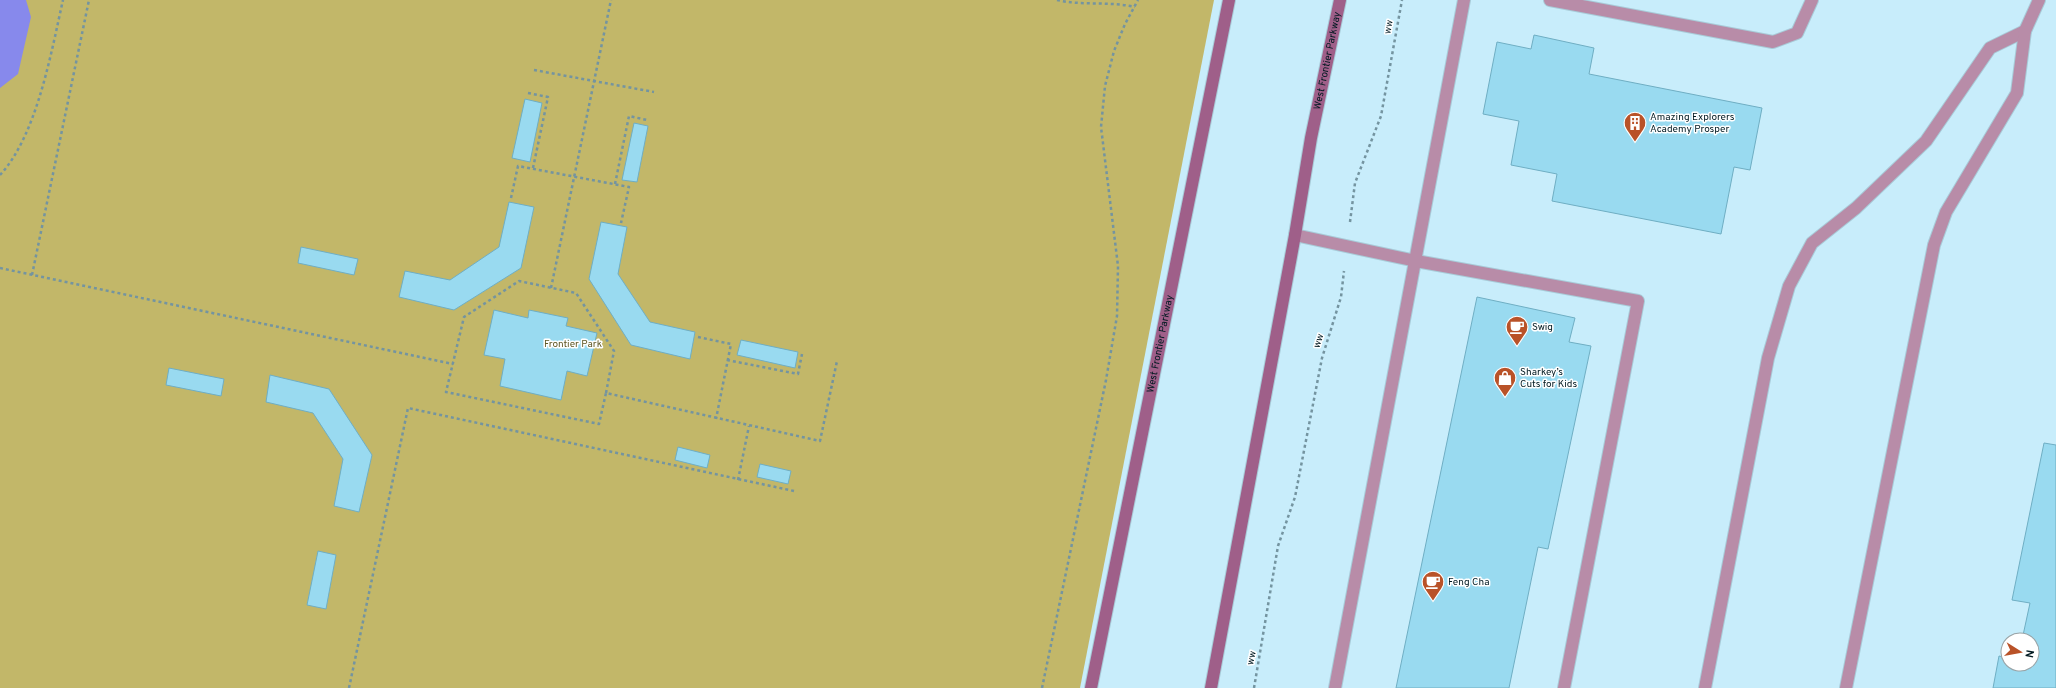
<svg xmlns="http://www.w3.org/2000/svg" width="2056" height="688" font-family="Overpass,sans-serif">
<rect width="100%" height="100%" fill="#c8edfb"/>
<path fill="#c2b769" d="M0,0H1214L1080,688H0Z"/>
<path fill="#8789ec" d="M0,0H26L31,17L18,74L0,88Z"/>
<g fill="#99daf0" stroke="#6faec3">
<path d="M1534,35L1594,48L1589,74L1762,108L1750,170L1734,167L1721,234L1552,201L1557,174L1511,165L1519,121L1483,114L1497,42L1531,49Z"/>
<path d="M525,99L542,103L530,162L512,158Z"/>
<path d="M634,123L648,126L637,182L622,180Z"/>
<path d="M509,202L534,207L521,268L454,310L399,297L405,271L450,280L499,247Z"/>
<path d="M601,222L627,227L618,274L650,322L695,332L690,359L631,345L589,279Z"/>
<path d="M301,247L358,259L354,275L298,263Z"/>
<path d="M1477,297L1575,318L1569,342L1591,346L1548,549L1538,547L1509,688H1396Z"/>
<path d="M494,310L528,318L529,310L568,318L566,326L597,333L587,376L567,371L561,400L500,386L505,359L484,355Z"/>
<path d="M741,340L798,352L795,368L737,355Z"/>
<path d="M169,368L224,379L221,396L166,385Z"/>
<path d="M270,375L329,389L372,455L359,512L334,506L343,459L313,413L266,402Z"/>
<path d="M2044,443L2056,445V688H1993L1999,656L2008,658V664H2032V640H2022L2030,603L2012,600Z"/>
<path d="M678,447L710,455L707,468L675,460Z"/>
<path d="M760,464L791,471L788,484L757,477Z"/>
<path d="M318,551L336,555L326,609L307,605Z"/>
</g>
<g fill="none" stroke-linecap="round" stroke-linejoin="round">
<g stroke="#a8cbd8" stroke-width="14">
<g id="lane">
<path d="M1550,0L1773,42L1797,33L1812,0"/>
<path d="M1295,235L1416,261L1638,301L1564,688"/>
<path d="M1335,688L1464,0"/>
<path d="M1705,688L1768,358L1789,286L1812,243L1856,208L1926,141L1990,48L2025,31"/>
<path d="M1846,688L1934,245L1946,212L2017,93L2025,31L2039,0"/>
</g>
</g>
<g stroke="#a8cbd8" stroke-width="14">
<g id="secondary">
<path id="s1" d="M1091,688L1229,0"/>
<path id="s2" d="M1211,688L1295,235L1311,138L1340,0"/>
</g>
</g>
<g stroke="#7494a0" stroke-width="2.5" stroke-dasharray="3 3" stroke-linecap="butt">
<path d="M1057,0C1083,6 1109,1 1135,7"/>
<path d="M534,70L654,92"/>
<path d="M528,93L548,97L533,168"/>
<path d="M0,175C37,135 51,53 63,0"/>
<path d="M615,184L629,116L647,120"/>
<path d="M511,198L518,166L629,187L621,223"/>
<path d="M1350,222L1355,183L1381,116L1402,0"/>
<path d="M0,268L453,364"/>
<path d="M32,275L89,0"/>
<path d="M551,288L611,0"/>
<path d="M698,337L731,344L716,419"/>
<path d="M727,360L798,374L802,354"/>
<path d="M606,393L614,351L576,293L519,281L464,317L446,392L599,424L606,393L820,441L837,361"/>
<path d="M738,480L749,426"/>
<path d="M349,688L408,408L794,491"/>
<path d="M1042,688L1106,380L1117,316L1118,266L1101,127L1105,86L1114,51L1125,24L1138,0"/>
<path d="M1254,688L1278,546L1295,497L1322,358L1341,297L1344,271"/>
</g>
<use href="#lane" stroke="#b88ca8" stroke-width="12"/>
<use href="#secondary" stroke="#9f5f89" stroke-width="12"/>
</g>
<defs>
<g id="building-pin" transform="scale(1.15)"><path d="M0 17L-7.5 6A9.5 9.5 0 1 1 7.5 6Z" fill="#b95228" stroke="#fff"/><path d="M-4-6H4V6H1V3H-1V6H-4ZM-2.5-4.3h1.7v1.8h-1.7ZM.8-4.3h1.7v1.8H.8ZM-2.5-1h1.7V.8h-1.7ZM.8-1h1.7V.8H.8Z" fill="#fff"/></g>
<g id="cafe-pin" transform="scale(1.15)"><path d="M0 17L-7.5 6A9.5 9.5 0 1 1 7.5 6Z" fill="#b95228" stroke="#fff"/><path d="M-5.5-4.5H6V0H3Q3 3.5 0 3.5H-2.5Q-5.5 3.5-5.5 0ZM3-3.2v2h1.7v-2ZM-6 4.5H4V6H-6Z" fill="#fff"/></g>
<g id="shop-pin" transform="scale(1.15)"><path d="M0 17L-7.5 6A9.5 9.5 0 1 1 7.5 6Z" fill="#b95228" stroke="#fff"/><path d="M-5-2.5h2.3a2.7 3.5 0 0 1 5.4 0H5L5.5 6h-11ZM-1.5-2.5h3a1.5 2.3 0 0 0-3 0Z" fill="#fff"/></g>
</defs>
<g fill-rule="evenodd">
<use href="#building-pin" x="1635" y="123"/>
<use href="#cafe-pin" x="1517" y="327"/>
<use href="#shop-pin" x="1505" y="378"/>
<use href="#cafe-pin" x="1433" y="582"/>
</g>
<g text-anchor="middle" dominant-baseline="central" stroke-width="3" stroke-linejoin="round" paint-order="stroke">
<g font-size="10" fill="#001921" stroke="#fff">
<text transform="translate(1389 27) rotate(-80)">ww</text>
<text stroke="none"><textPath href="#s2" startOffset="638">West Frontier Parkway</textPath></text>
<text transform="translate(1319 341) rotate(-73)">ww</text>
<text stroke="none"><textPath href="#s1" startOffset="351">West Frontier Parkway</textPath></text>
<text transform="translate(1252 658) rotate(-79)">ww</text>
</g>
<g font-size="10" fill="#001921" stroke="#fff" text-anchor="start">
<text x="1650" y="117">Amazing Explorers<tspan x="1650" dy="12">Academy Prosper</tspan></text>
<text x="1532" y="327">Swig</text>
<text x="1520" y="372">Sharkey’s<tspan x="1520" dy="12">Cuts for Kids</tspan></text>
<text x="1448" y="582">Feng Cha</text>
</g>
<g font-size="10" fill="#5f5725" stroke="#fff">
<text x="573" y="344">Frontier Park</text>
</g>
</g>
<g transform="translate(2020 652) rotate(101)"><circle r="19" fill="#ffffff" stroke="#99a3a6"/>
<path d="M0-3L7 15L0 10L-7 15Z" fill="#b95228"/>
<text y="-6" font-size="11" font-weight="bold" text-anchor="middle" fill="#001921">N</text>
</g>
</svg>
